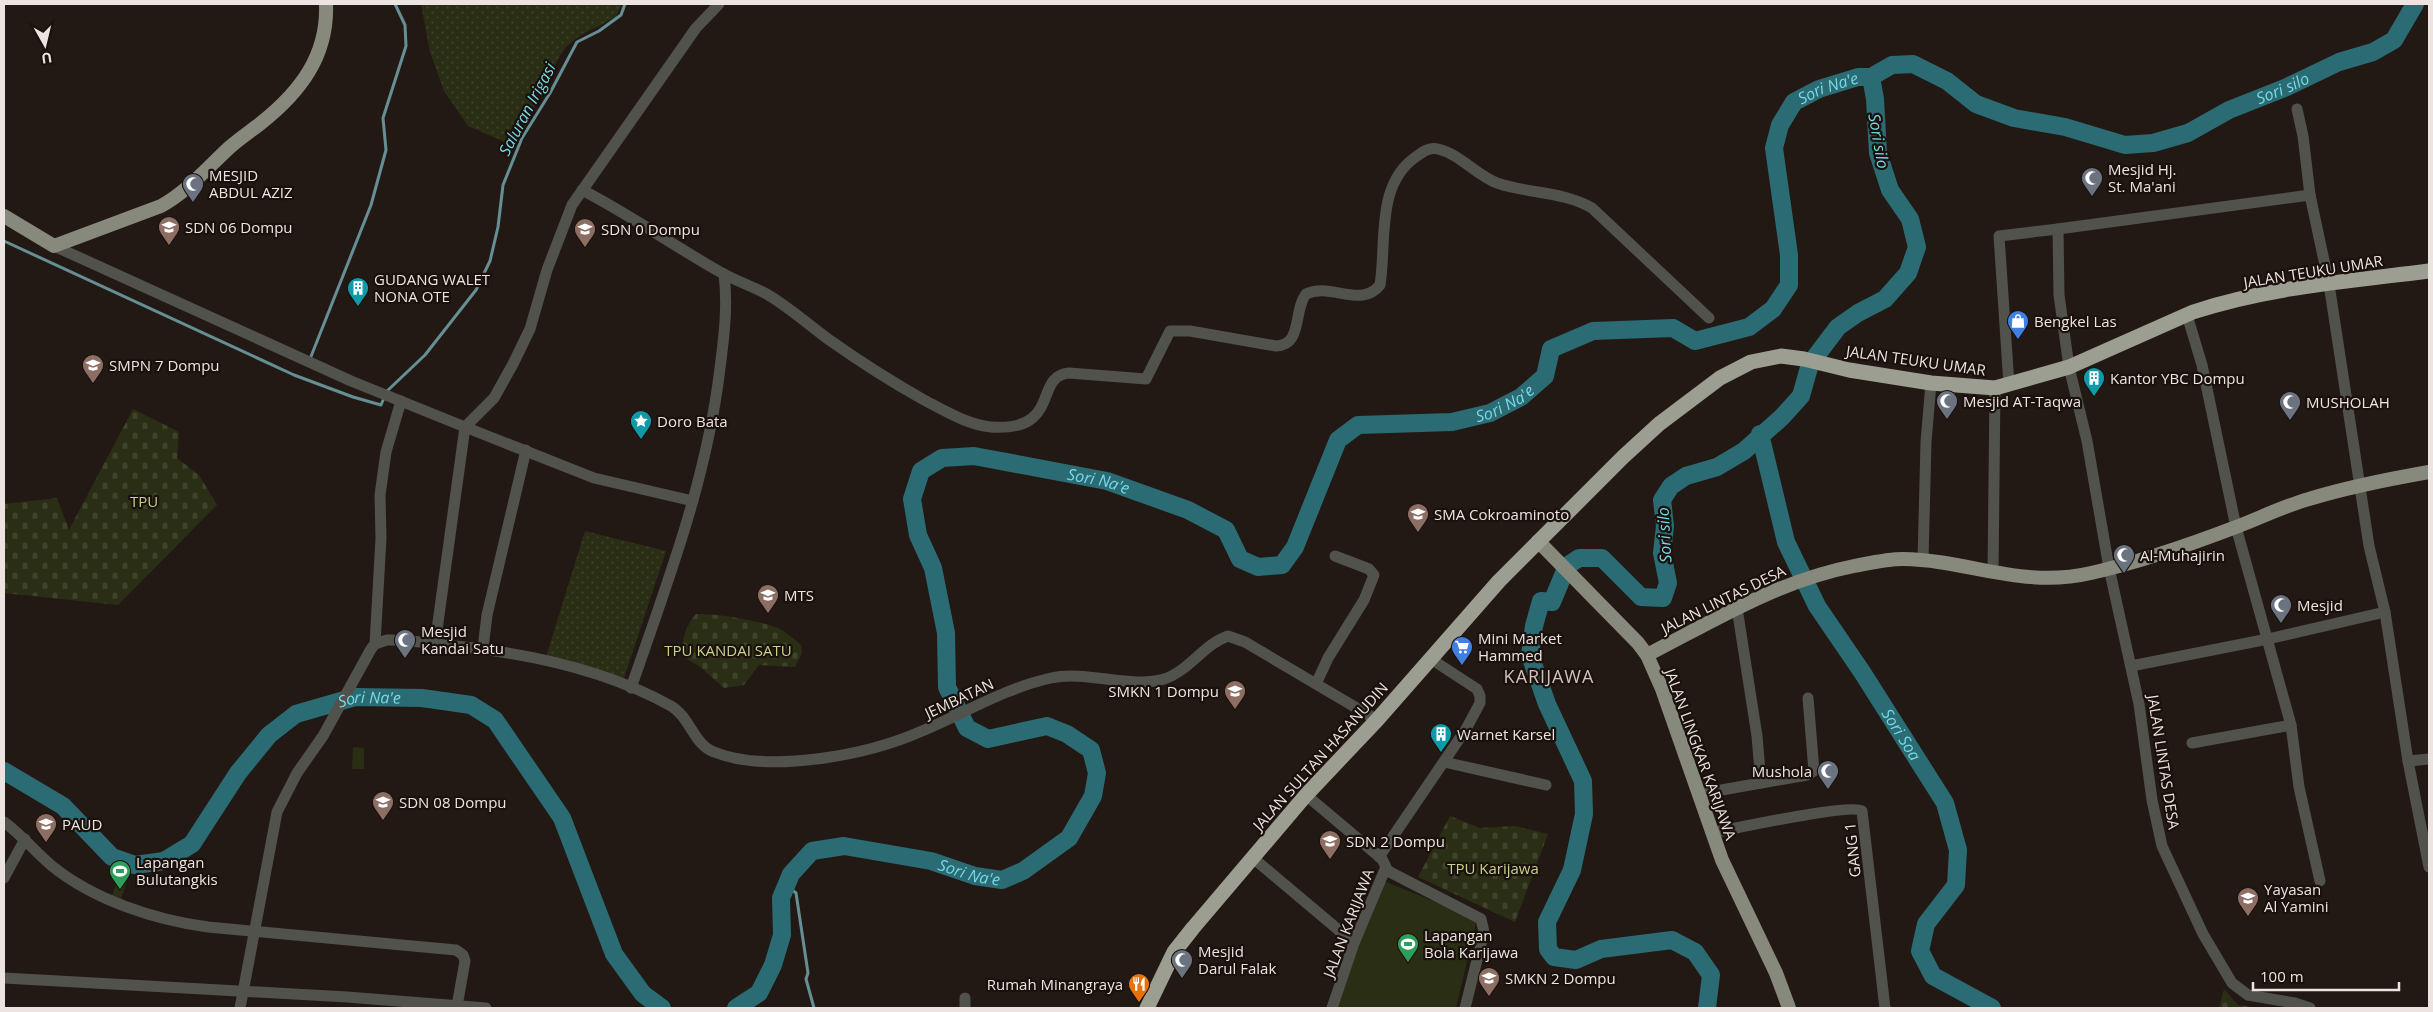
<svg xmlns="http://www.w3.org/2000/svg" width="2433" height="1012" font-family="'Open Sans',sans-serif">
<defs>
<pattern id="green-dots" width="8" height="8" patternUnits="userSpaceOnUse" patternTransform="scale(1.25)"><rect width="8" height="8" fill="#2a2e15"/><path d="M2 2h.1M6 6h.1" fill="none" stroke="#3f422c" stroke-width="1.8" stroke-linecap="round"/></pattern>
<pattern id="cemetery-stones" width="16" height="16" patternUnits="userSpaceOnUse" patternTransform="scale(1.25)"><rect width="16" height="16" fill="#2a2e15"/><path d="M2 7V4a2 2 0 0 1 4 0v3zM10 15v-3a2 2 0 0 1 4 0v3z" fill="#3f422c"/></pattern>
</defs>
<rect width="100%" height="100%" fill="#231914"/>
<g fill="url(#green-dots)">
<path d="M421,4H622L616,17C599,27 581,32 567,46C549,65 530,137 505,142L468,126L444,91L430,52Z"/>
<path d="M585,531L666,551L624,678L546,657Z"/>
</g>
<g fill="url(#cemetery-stones)">
<path d="M133,409L179,432L177,458L199,475L217,505L118,605L4,593V504L57,498L69,530Z"/>
<path d="M696,614C715,613 765,621 782,630C788,634 795,640 801,645L802,653L795,667L759,665L744,685L724,688L699,666L683,657C680,643 686,625 696,614Z"/>
<path d="M1450,816L1480,828L1515,826L1548,834L1515,922L1418,877Z"/>
<path d="M2224,989L2238,1005L2259,1008H2219Z"/>
</g>
<g fill="#2a2e15">
<path d="M353,747L364,748V769H352Z"/>
<path d="M118,878L127,881L121,899L112,896Z"/>
<path d="M1379,879L1477,919L1456,1008H1335Z"/>
</g>
<g fill="none" stroke-linecap="round" stroke-linejoin="round">
<g stroke="#658f94" stroke-width="3">
<path d="M4,241L294,375L353,397L381,405L384,398"/>
<path d="M310,359L371,205L386,150L383,118L406,46L405,25L395,4"/>
<path d="M386,392L425,355L476,290L490,261L498,227L503,185L522,138L550,93L577,42L599,31L621,15L625,4"/>
<path d="M786,885L796,893L808,973L806,979L814,1008"/>
</g>
<g stroke="#2b6b73" stroke-width="18">
<path id="s1" d="M1760,434L1786,542L1817,606L1862,672L1945,803L1958,850L1956,885L1926,924L1920,951L1933,976L1992,1008"/>
<path id="s2" d="M4,771L63,806L112,857L135,865L164,861L192,844L238,773L269,735L296,714L355,697L422,698L471,705L495,720L562,818L614,954L643,994L662,1008"/>
<path id="s3" d="M736,1008L759,993L773,965L782,935L781,898L791,874L812,851L844,846L931,861L975,876L1002,880L1023,871L1069,838L1093,796L1097,773L1091,750L1067,734L1047,726L988,739L967,728L947,687L946,633L933,568L918,535L912,499L921,471L942,458L974,456L1107,481L1188,510L1226,530L1240,559L1258,567L1282,565L1295,547L1338,440L1358,425L1452,422L1490,413L1521,397L1545,376L1551,349L1593,331L1673,328L1695,341L1749,327L1773,309L1789,285V255L1774,148L1780,125L1794,102L1819,89L1858,77H1871"/>
<path id="s4" d="M1707,1008L1711,975L1695,952L1672,940L1601,949L1576,960L1554,957L1548,949L1547,922L1572,870L1584,814L1583,781L1547,704L1530,655L1534,626L1541,601L1552,602L1567,566L1579,558H1602L1641,597L1663,598L1668,583L1662,553L1665,526L1662,500L1671,486L1686,476L1717,467L1744,451L1782,417L1801,396L1810,364L1838,327L1858,313L1885,299L1908,273L1917,247L1910,219L1890,190L1878,153L1875,99L1871,77L1892,65L1913,64L1947,81L1976,104L2014,118L2065,127L2125,145L2153,143L2188,133L2229,110L2287,87L2339,62L2373,52L2394,40L2415,4"/>
</g>
<g stroke="#51524c" stroke-width="11">
<path d="M2297,109L2303,136L2310,195"/>
<path d="M582,190C631,215 675,247 722,273C738,282 755,287 770,296C791,309 809,325 828,339C859,361 892,382 924,400C945,411 968,425 991,427C1062,432 1033,376 1069,373L1146,379L1170,331H1190L1276,346C1303,345 1293,311 1306,294C1330,282 1361,309 1380,285C1387,242 1375,184 1417,156C1424,151 1430,147 1438,149C1460,154 1476,175 1497,183C1529,194 1562,191 1592,208L1709,318"/>
<path d="M54,246L351,381L465,427L494,398L513,364L530,329L547,270L572,205L696,28L719,4"/>
<path d="M2187,315L2202,365L2236,527L2291,725L2192,743"/>
<path d="M2009,385L1999,236L2058,229"/>
<path d="M1923,560L1926,442L1931,383"/>
<path d="M1993,573L1995,388"/>
<path d="M375,644L381,538L380,495L386,452L401,401"/>
<path d="M435,644L465,427L594,478L693,501"/>
<path d="M483,648L487,615L526,450"/>
<path d="M2131,666L2268,639L2385,612"/>
<path d="M1316,684L1328,658L1364,600L1374,575L1369,569L1335,556"/>
<path d="M631,688C667,584 707,479 720,368C724,337 728,306 724,274"/>
<path d="M2291,725L2299,787L2320,881"/>
<path d="M2408,761L2429,759"/>
<path d="M1444,762L1546,785"/>
<path d="M1761,783L1807,775L1814,771L1808,698"/>
<path d="M1699,794L1761,783L1757,736L1737,608"/>
<path d="M1306,795L1382,859L1386,867L1354,943L1332,1008"/>
<path d="M4,822C22,835 35,852 52,866C94,900 155,920 208,927L456,950L463,955L465,961L457,1006"/>
<path d="M1711,833C1733,829 1851,803 1862,811L1885,1008"/>
<path d="M1379,857L1466,729L1480,703V696L1477,689L1431,659"/>
<path d="M1253,858L1354,943"/>
<path d="M1386,870L1481,919L1484,932L1465,1008"/>
<path d="M4,878L25,839"/>
<path d="M4,978L347,997L486,1008"/>
<path d="M965,998V1008"/>
<path d="M240,1008L277,812L297,773L323,736L371,649L375,644L387,640C406,639 426,643 445,645C522,652 603,668 671,706C690,717 694,745 714,752C770,774 868,755 922,731C965,713 1005,688 1051,678C1086,670 1131,689 1164,679C1189,671 1204,644 1228,636L1245,642L1377,720"/>
<path d="M2310,1008L2295,1003L2248,995L2232,983L2203,934L2162,846L2152,800L2139,704L2109,568L2087,441L2069,367L2059,295L2058,229L2310,195L2329,284L2369,546L2385,612L2408,761L2429,867"/>
</g>
<g stroke="#87897d" stroke-width="14">
<path d="M4,216L54,246L161,206C188,191 208,167 230,147C240,138 251,131 261,123C300,92 328,56 326,4"/>
<path d="M1538,541L1638,643L1647,655L1662,689L1722,860L1776,973L1789,1008"/>
<path d="M1647,655C1715,620 1778,581 1854,566C1870,563 1887,559 1903,559C1969,560 2022,589 2091,573C2140,562 2189,545 2236,527C2260,518 2284,506 2309,499C2348,487 2389,479 2429,472"/>
</g>
<path stroke="#9c9e91" stroke-width="15" d="M1147,1008L1174,952L1193,928L1306,795L1377,720L1499,581L1623,457L1659,424L1720,378L1751,362L1781,356L1804,359L1849,370L1931,383L1995,388L2069,367L2193,312C2269,287 2350,281 2429,271"/>
</g>
<defs>
<g id="mosque-pin" transform="scale(1.125)"><path d="M0 17L-7.5 6A9.5 9.5 0 1 1 7.5 6Z" fill="#6b7280" stroke="#1a100c"/><path d="M3.5-4.9A6 6 0 1 0 3.5 4.9A5 5 0 1 1 3.5-4.9Z" fill="#fff"/></g>
<g id="school-pin" transform="scale(1.125)"><path d="M0 17L-7.5 6A9.5 9.5 0 1 1 7.5 6Z" fill="#8d6e63" stroke="#1a100c"/><path d="M0-5L7-2L0 1L-7-2ZM-4 1L0 2.5L4 1V4Q0 6-4 4Z" fill="#fff"/></g>
<g id="building-pin" transform="scale(1.125)"><path d="M0 17L-7.5 6A9.5 9.5 0 1 1 7.5 6Z" fill="#0f9aa8" stroke="#1a100c"/><path d="M-4-6H4V6H1V3H-1V6H-4ZM-2.5-4.3h1.7v1.8h-1.7ZM.8-4.3h1.7v1.8H.8ZM-2.5-1h1.7V.8h-1.7ZM.8-1h1.7V.8H.8Z" fill="#fff"/></g>
<g id="shop-pin" transform="scale(1.125)"><path d="M0 17L-7.5 6A9.5 9.5 0 1 1 7.5 6Z" fill="#3f7fe0" stroke="#1a100c"/><path d="M-5-2.5h2.3a2.7 3.5 0 0 1 5.4 0H5L5.5 6h-11ZM-1.5-2.5h3a1.5 2.3 0 0 0-3 0Z" fill="#fff"/></g>
<g id="sight-pin" transform="scale(1.125)"><path d="M0 17L-7.5 6A9.5 9.5 0 1 1 7.5 6Z" fill="#0f9aa8" stroke="#1a100c"/><path d="M0-6L1.8-2.2L6-1.7L2.9 1.2L3.7 5.4L0 3.3L-3.7 5.4L-2.9 1.2L-6-1.7L-1.8-2.2Z" fill="#fff"/></g>
<g id="supermarket-pin" transform="scale(1.125)"><path d="M0 17L-7.5 6A9.5 9.5 0 1 1 7.5 6Z" fill="#3f7fe0" stroke="#1a100c"/><path d="M-6-5.5h2.5l.6 2H6L4.5 2H-2.5L-4.4-4H-6ZM-1.5 3.2a1.3 1.3 0 1 0 .1 0ZM3 3.2a1.3 1.3 0 1 0 .1 0Z" fill="#fff"/></g>
<g id="stadium-pin" transform="scale(1.125)"><path d="M0 17L-7.5 6A9.5 9.5 0 1 1 7.5 6Z" fill="#2e9e5b" stroke="#1a100c"/><path d="M0-5a6.5 5 0 1 0 0 10a6.5 5 0 1 0 0-10ZM-3.5-1.8h7v3.6h-7Z" fill="#fff"/></g>
<g id="university-pin" transform="scale(1.125)"><path d="M0 17L-7.5 6A9.5 9.5 0 1 1 7.5 6Z" fill="#8d6e63" stroke="#1a100c"/><path d="M0-5L7-2L0 1L-7-2ZM-4 1L0 2.5L4 1V4Q0 6-4 4Z" fill="#fff"/></g>
<g id="restaurant-pin" transform="scale(1.125)"><path d="M0 17L-7.5 6A9.5 9.5 0 1 1 7.5 6Z" fill="#e8710a" stroke="#1a100c"/><path d="M-5-6h1v4h1v-4h1v4h1v-4h1v5L-1.5 .5V6h-2V.5L-5-1ZM5-6V6H3V1.5H1.5Q1.5-4 5-6Z" fill="#fff"/></g>
</defs>
<g fill-rule="evenodd">
<use href="#mosque-pin" x="2092" y="178"/>
<use href="#mosque-pin" x="193" y="184"/>
<use href="#school-pin" x="169" y="227"/>
<use href="#school-pin" x="585" y="229"/>
<use href="#building-pin" x="358" y="288"/>
<use href="#shop-pin" x="2018" y="321"/>
<use href="#school-pin" x="93" y="365"/>
<use href="#building-pin" x="2094" y="378"/>
<use href="#mosque-pin" x="1947" y="401"/>
<use href="#mosque-pin" x="2290" y="402"/>
<use href="#sight-pin" x="641" y="421"/>
<use href="#school-pin" x="1418" y="514"/>
<use href="#mosque-pin" x="2124" y="555"/>
<use href="#school-pin" x="768" y="595"/>
<use href="#mosque-pin" x="2281" y="605"/>
<use href="#mosque-pin" x="405" y="640"/>
<use href="#supermarket-pin" x="1462" y="647"/>
<use href="#school-pin" x="1235" y="691"/>
<use href="#building-pin" x="1441" y="734"/>
<use href="#mosque-pin" x="1828" y="771"/>
<use href="#school-pin" x="383" y="802"/>
<use href="#school-pin" x="46" y="824"/>
<use href="#school-pin" x="1330" y="841"/>
<use href="#stadium-pin" x="120" y="871"/>
<use href="#university-pin" x="2248" y="898"/>
<use href="#stadium-pin" x="1408" y="944"/>
<use href="#mosque-pin" x="1182" y="960"/>
<use href="#school-pin" x="1489" y="978"/>
<use href="#restaurant-pin" x="1139" y="984"/>
</g>
<g text-anchor="middle" dominant-baseline="central" stroke-width="4.5" stroke-linejoin="round" paint-order="stroke">
<g font-size="15" fill="#ece4e1" stroke="#1a100c" text-anchor="start">
<text x="2108" y="169">Mesjid Hj.<tspan x="2108" dy="17">St. Ma'ani</tspan></text>
<text x="209" y="175">MESJID<tspan x="209" dy="17">ABDUL AZIZ</tspan></text>
<text x="185" y="227">SDN 06 Dompu</text>
<text x="601" y="229">SDN 0 Dompu</text>
<text x="374" y="279">GUDANG WALET<tspan x="374" dy="17">NONA OTE</tspan></text>
<text x="2034" y="321">Bengkel Las</text>
<text x="109" y="365">SMPN 7 Dompu</text>
<text x="2110" y="378">Kantor YBC Dompu</text>
<text x="1963" y="401">Mesjid AT-Taqwa</text>
<text x="2306" y="402">MUSHOLAH</text>
<text x="657" y="421">Doro Bata</text>
<text x="1434" y="514">SMA Cokroaminoto</text>
<text x="2140" y="555">Al-Muhajirin</text>
<text x="784" y="595">MTS</text>
<text x="2297" y="605">Mesjid</text>
<text x="421" y="631">Mesjid<tspan x="421" dy="17">Kandai Satu</tspan></text>
<text x="1478" y="638">Mini Market<tspan x="1478" dy="17">Hammed</tspan></text>
<text x="1219" y="691" text-anchor="end">SMKN 1 Dompu</text>
<text x="1457" y="734">Warnet Karsel</text>
<text x="1812" y="771" text-anchor="end">Mushola</text>
<text x="399" y="802">SDN 08 Dompu</text>
<text x="62" y="824">PAUD</text>
<text x="1346" y="841">SDN 2 Dompu</text>
<text x="136" y="862">Lapangan<tspan x="136" dy="17">Bulutangkis</tspan></text>
<text x="2264" y="889">Yayasan<tspan x="2264" dy="17">Al Yamini</tspan></text>
<text x="1424" y="935">Lapangan<tspan x="1424" dy="17">Bola Karijawa</tspan></text>
<text x="1198" y="951">Mesjid<tspan x="1198" dy="17">Darul Falak</tspan></text>
<text x="1505" y="978">SMKN 2 Dompu</text>
<text x="1123" y="984" text-anchor="end">Rumah Minangraya</text>
</g>
<g font-size="15" fill="#ece4e1" stroke="#1a100c">
<text transform="translate(2313 271) rotate(-9)">JALAN TEUKU UMAR</text>
<text transform="translate(1916 360) rotate(8)">JALAN TEUKU UMAR</text>
<text transform="translate(1723 599) rotate(-26)">JALAN LINTAS DESA</text>
<text transform="translate(959 698) rotate(-25)">JEMBATAN</text>
<text transform="translate(1701 754) rotate(70)">JALAN LINGKAR KARIJAWA</text>
<text transform="translate(1320 756) rotate(-48)">JALAN SULTAN HASANUDIN</text>
<text transform="translate(2164 762) rotate(81)">JALAN LINTAS DESA</text>
<text transform="translate(1852 850) rotate(-96)">GANG 1</text>
<text transform="translate(1348 923) rotate(-69)">JALAN KARIJAWA</text>
</g>
<g font-size="15" fill="#c6d38a" stroke="#1a100c">
<text x="144" y="501">TPU</text>
<text x="728" y="650">TPU KANDAI SATU</text>
<text x="1493" y="868">TPU Karijawa</text>
</g>
<g font-size="16" font-style="italic" fill="#76dae8" stroke="#1a100c">
<text stroke="none"><textPath href="#s4" startOffset="1848">Sori silo</textPath></text>
<text stroke="none"><textPath href="#s3" startOffset="2235">Sori Na'e</textPath></text>
<text transform="translate(527 109) rotate(-62)">Saluran Irigasi</text>
<text transform="translate(1879 141) rotate(80)">Sori silo</text>
<text stroke="none"><textPath href="#s3" startOffset="1666">Sori Na'e</textPath></text>
<text stroke="none"><textPath href="#s3" startOffset="1140">Sori Na'e</textPath></text>
<text transform="translate(1664 535) rotate(-93)">Sori silo</text>
<text stroke="none"><textPath href="#s2" startOffset="469">Sori Na'e</textPath></text>
<text stroke="none"><textPath href="#s1" startOffset="336">Sori Soa</textPath></text>
<text stroke="none"><textPath href="#s3" startOffset="345">Sori Na'e</textPath></text>
</g>
<g font-size="18" letter-spacing="1" fill="#d1c2bc" stroke="#1a100c">
<text x="1549" y="676">KARIJAWA</text>
</g>
</g>
<rect width="2433" height="1012" fill="none" stroke="#ece4e1" stroke-width="10"/>
<g transform="translate(45 45) rotate(172)" stroke="#1a100c" stroke-width="4" paint-order="stroke">
<path d="M0-4L9 19L0 12L-9 19Z" fill="#ece4e1"/>
<text y="-8" font-size="14" font-weight="bold" text-anchor="middle" fill="#ece4e1">U</text>
</g>
<path d="M2253 982v8h146v-8" fill="none" stroke="#ece4e1" stroke-width="2.5"/>
<text x="2260" y="982" font-size="15" fill="#ece4e1" stroke="#1a100c" stroke-width="4" paint-order="stroke">100 m</text>
</svg>
